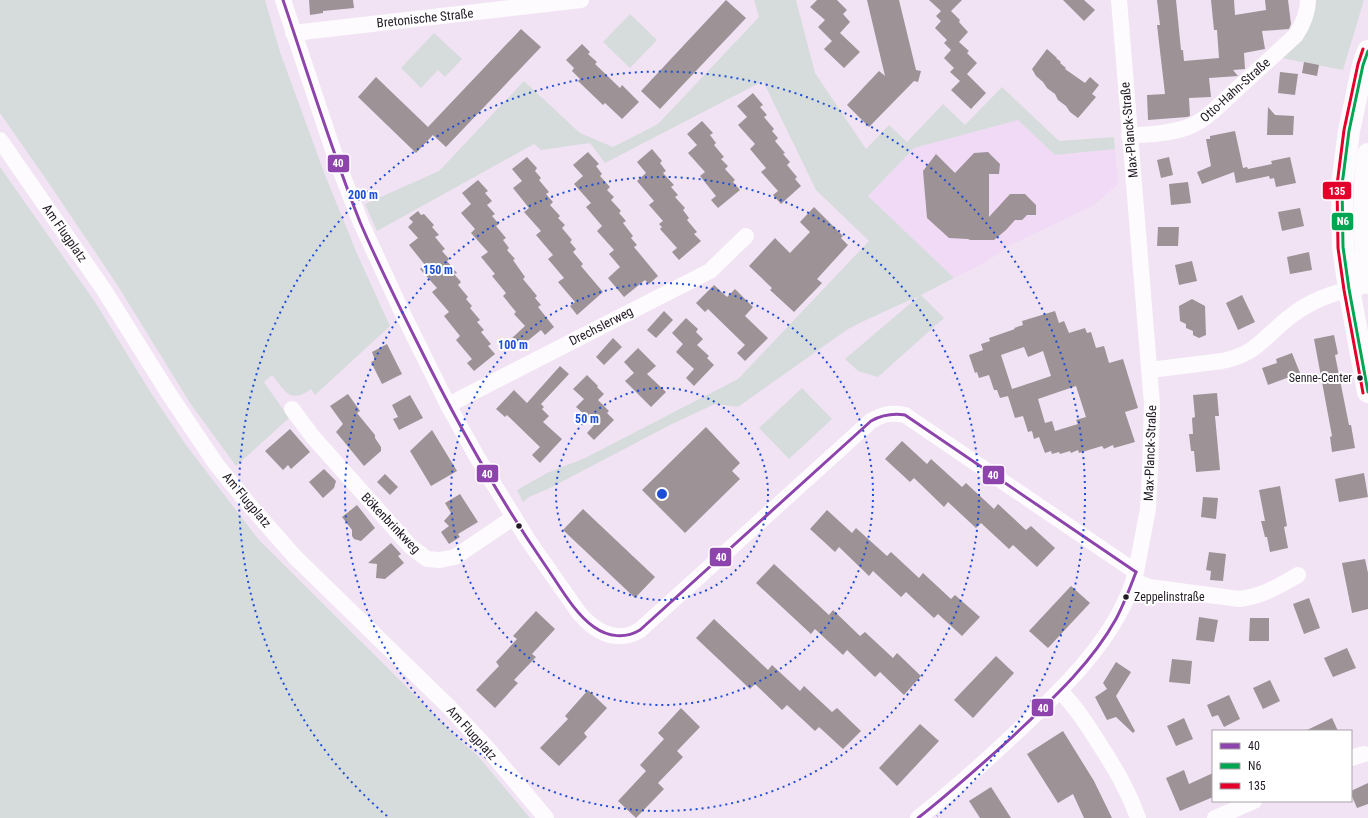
<svg xmlns="http://www.w3.org/2000/svg" width="1368" height="818" font-family="'Roboto Condensed',sans-serif">
<rect width="100%" height="100%" fill="#f1e3f4"/>
<path fill="#f0daf5" d="M1018,120L1055,155L1115,149L1118,184L1094,205L1009,246L986,262L954,278L868,196L914,148Z"/>
<g fill="#d6dcdb">
<path d="M0,0H265L280,52L325,175L358,256L390,326L315,395L311,389C289,405 285,390 272,375L264,382L289,418L236,466L190,403L118,286L50,185L0,113Z"/>
<path d="M754,0H796L815,73L866,149L889,125L907,142L943,104L965,125L1002,87L1059,141L1114,137L1115,149L1055,155L1018,120L914,148L868,196L954,278L921,295L944,318L878,377L858,371L845,359L919,296L868,319L848,329L738,407L715,404L670,425L548,489L529,497L523,502L517,490L547,473L585,458L738,379L869,241L816,190L763,81L605,163L590,143L541,150L534,144L377,231L365,204L439,171L524,81L580,133L613,147L658,124L759,17Z"/>
<path d="M1315,0H1364L1343,70L1281,58Z"/>
<path d="M630,14L657,40L630,68L603,42Z"/>
<path d="M434,33L462,59L445,77L438,70L421,88L401,68Z"/>
<path d="M0,167L95,302L151,393L186,445L259,540L464,744L477,755L530,818H0Z"/>
<path d="M802,388L832,419L789,459L759,428Z"/>
</g>
<g fill="#9d9296" fill-rule="evenodd">
<path d="M309,0H353L354,8L323,11V13L310,15Z"/>
<path d="M726,0L746,18L660,109L641,91Z"/>
<path d="M817,0H837L847,10L843,14L850,22L840,33L860,52L844,68L824,49L832,41L818,27L825,20L810,7Z"/>
<path d="M867,0H899L916,70L921,71L918,82L914,81L869,127L847,105L879,71L885,76Z"/>
<path d="M929,0H962L951,11L960,20L959,22L968,32L959,42L969,51L967,53L977,63L967,74L986,93L971,109L951,90L960,81L950,72L954,68L944,58L951,50L944,43L947,40L935,28L941,21L936,16L941,11Z"/>
<path d="M1063,0H1084L1095,10L1084,21Z"/>
<path d="M1157,0H1176L1181,50H1183L1184,61L1219,58L1217,30H1214L1211,0H1234L1235,15L1266,10L1265,0H1288L1291,24L1289,29L1262,31L1265,49L1244,53L1245,69L1233,70L1238,76L1209,78L1211,97L1189,98L1190,116L1187,117L1148,120L1147,95L1165,94L1157,25H1160Z"/>
<path d="M521,29L541,47L446,147L433,135L416,153L358,97L376,77L428,127Z"/>
<path d="M582,44L590,52L588,54L597,62L595,64L620,88L622,85L639,102L622,119L605,103L603,105L578,81L580,79L572,71L574,68L566,60Z"/>
<path d="M1047,49L1057,58H1056L1061,62L1060,63L1066,68L1065,69L1085,83L1090,77L1099,85L1092,94L1096,97L1078,118L1070,112L1066,106L1058,100L1055,94L1047,88L1043,82L1036,76L1032,69Z"/>
<path d="M1304,62L1319,65L1317,76L1302,73Z"/>
<path d="M1280,72L1298,74L1295,95L1278,93Z"/>
<path d="M753,93L763,105L760,107L767,115L764,117L774,129L772,131L778,138L775,141L785,153L783,154L790,162L787,165L797,177L795,179L801,186L781,204L773,195L778,191L761,172L766,168L750,149L755,144L738,125L747,117L737,106Z"/>
<path d="M1268,107L1275,115L1294,116L1293,135H1267Z"/>
<path d="M702,121L713,133L710,135L716,143L714,145L724,157L721,159L728,166L725,169L735,180L733,182L740,190L718,208L711,200L716,196L700,176L705,172L688,153L697,145L687,134Z"/>
<path d="M1235,131L1243,168L1247,167L1248,169L1272,164L1271,161L1290,157L1296,183L1276,187L1274,178L1270,179L1269,176L1236,183L1234,172L1202,184L1197,172L1211,166L1206,139H1210V136Z"/>
<path d="M652,149L662,161L660,163L666,171L663,173L674,185L671,187L678,195L675,197L685,208L683,210L689,218L687,220L697,232L694,234L701,241L679,260L672,252L677,248L660,229L662,227L659,224L663,221L649,205L654,201L637,181L646,173L637,162Z"/>
<path d="M588,152L599,164L596,166L602,174L600,176L610,187L607,190L614,197L611,200L621,211L619,213L626,221L623,223L633,236L631,238L637,245L634,247L658,276L649,284L645,280L624,297L608,278L620,267L609,254L614,250L597,231L602,226L586,207L591,203L574,184L583,176L573,165Z"/>
<path d="M988,152L1000,164L999,174H989V217L1010,194H1025L1036,205V215H1027L1022,220H1015L1006,230L994,240H970L968,239L949,238L927,218L923,171L936,154L955,173L974,153Z"/>
<path d="M527,157L537,168L535,171L541,178L539,180L549,192L546,194L553,202L550,205L560,216L558,218L565,225L562,228L572,240L570,242L576,249L573,252L583,264L581,266L603,292L577,315L570,306L575,302L558,282L564,278L548,259L553,255L536,235L541,231L524,212L529,208L513,188L522,181L512,169Z"/>
<path d="M1169,157L1173,175L1161,178L1157,160Z"/>
<path d="M478,180L488,191L485,193L492,201L487,205L495,214L492,216L499,224L496,226L506,238L503,240L509,248L507,250L515,259L513,260L525,277L523,279L537,296L535,298L541,305L538,307L554,327L545,335L541,330L520,347L512,338L525,326L514,314L516,312L503,296L506,293L492,276L495,274L481,257L488,252L471,233L475,229L461,213L471,204L462,193Z"/>
<path d="M1188,182L1191,203L1171,205L1169,184Z"/>
<path d="M814,207L843,236L841,238L848,245L817,279L822,283L794,312L770,290L772,288L749,266L775,238L790,253L810,232L800,222Z"/>
<path d="M1300,208L1304,226L1282,231L1278,212Z"/>
<path d="M418,211L421,215L424,214L434,225L432,227L439,235L435,237L445,249L442,251L449,259L447,261L457,273L454,274L461,282L458,285L468,297L466,299L472,306L470,308L480,320L477,322L484,330L481,332L491,344L488,346L495,354L474,371L467,363L472,359L456,340L460,336L444,316L449,312L432,292L437,288L420,269L425,265L409,245L418,238L408,227L413,222L409,218Z"/>
<path d="M1158,227H1179L1178,246H1157Z"/>
<path d="M1309,252L1312,270L1290,274L1287,257Z"/>
<path d="M1192,261L1197,281L1179,285L1175,265Z"/>
<path d="M714,285L727,297L735,289L753,307L745,316L768,338L745,361L737,353L745,345L708,309L705,312L696,303Z"/>
<path d="M1242,295L1255,322L1238,330L1226,303Z"/>
<path d="M1192,299L1205,306L1206,335L1199,338L1193,335V331L1186,328V324L1180,321L1179,306Z"/>
<path d="M664,311L673,320L656,338L647,330Z"/>
<path d="M1055,311L1059,323L1064,321L1069,333L1085,328L1087,333L1091,332L1096,348L1104,346L1109,363L1123,359L1138,408L1125,412L1135,442L1114,448L1113,445L1104,449L1102,446L1079,453L1078,450L1071,453L1070,451L1060,454L1059,452L1052,454L1051,451L1045,453L1039,437L1034,439L1032,431L1028,432L1023,416L1015,418L1008,396L1000,398L997,390H994L989,375L979,378L977,372L975,373L969,355L983,350L981,344L990,341L989,338L1015,329L1014,328L1023,325L1022,321ZM1024,347L1028,357L1043,351L1051,376L1012,389L1001,355ZM1076,386L1086,417L1076,420L1078,424L1055,431L1052,421L1045,423L1038,399Z"/>
<path d="M686,318L698,329L696,332L703,339L697,345L709,356L707,358L714,365L694,386L686,378L694,369L676,352L683,344L672,333Z"/>
<path d="M1334,335L1338,354L1335,355L1349,425H1351L1355,448L1332,452L1330,437L1332,436L1314,339Z"/>
<path d="M613,338L622,347L604,365L596,357Z"/>
<path d="M387,344L402,374L382,384L371,362L375,360L372,352Z"/>
<path d="M638,348L656,366L647,374L666,392L651,407L625,381L634,373L624,362Z"/>
<path d="M1292,353L1300,373L1268,385L1262,368L1277,363L1276,359Z"/>
<path d="M560,366L569,374L541,404L544,407L542,409L549,416L543,422L562,439L540,463L532,455L540,447L507,415L505,417L496,409L514,390L527,403Z"/>
<path d="M587,375L598,386L597,387L604,394L598,400L609,411L607,413L614,420L594,440L587,433L595,424L576,407L584,399L573,389Z"/>
<path d="M1217,393L1219,416H1215L1220,470L1196,472L1194,451H1191L1189,434H1193L1192,418L1195,417L1193,395Z"/>
<path d="M348,394L360,411L357,413L375,435V438L381,447V451L364,466L336,432L343,424L330,406Z"/>
<path d="M410,395L423,418L399,430L393,419L398,417L392,405Z"/>
<path d="M706,427L740,463L732,471L740,479L685,533L642,490Z"/>
<path d="M290,429L310,452L291,469L288,465L283,470L265,451Z"/>
<path d="M432,430L457,471L431,486L410,451Z"/>
<path d="M902,441L927,464L931,459L962,487L966,483L994,509L998,504L1026,530L1031,526L1055,548L1037,567L1013,545L1009,549L981,523L976,528L948,502L944,507L914,478L910,482L885,459Z"/>
<path d="M324,469L336,481L334,488L323,498L309,482Z"/>
<path d="M1364,473L1368,497L1339,502L1335,479Z"/>
<path d="M385,474L398,487L390,495L377,482Z"/>
<path d="M1280,486L1287,526L1284,527L1288,548L1270,552L1267,537H1265L1261,521H1265L1259,490Z"/>
<path d="M460,494L478,522L458,534L460,537L449,544L441,532L449,526L444,521L451,513L445,503Z"/>
<path d="M1203,497L1218,498L1216,519L1201,517Z"/>
<path d="M357,505L375,528L361,541L354,539L352,536V530L342,517Z"/>
<path d="M583,509L655,577L635,598L563,530Z"/>
<path d="M827,510L852,533L856,528L887,556L891,552L919,578L923,573L951,599L955,595L980,617L962,636L938,614L934,618L906,592L901,597L873,571L869,576L839,547L835,552L810,529Z"/>
<path d="M391,543L401,554L398,556L404,563L385,579L376,578L377,564L368,563Z"/>
<path d="M1209,552L1226,554L1223,581L1210,580L1211,571L1206,570Z"/>
<path d="M1365,559L1368,573V609L1352,613L1342,563Z"/>
<path d="M774,564L829,615L833,610L860,636L865,632L893,658L897,653L921,676L904,695L880,672L875,677L847,650L843,655L815,629L811,634L756,583Z"/>
<path d="M1071,586L1090,603L1048,648L1029,631Z"/>
<path d="M1309,598L1320,628L1304,634L1293,604Z"/>
<path d="M536,611L555,629L532,654L536,657L514,680L518,683L495,708L476,690L499,666L496,662L517,639L513,636Z"/>
<path d="M1199,617L1218,620L1214,642L1196,640Z"/>
<path d="M1250,618H1269V641H1249Z"/>
<path d="M714,619L768,670L772,665L800,691L804,686L832,712L837,708L861,731L843,749L819,727L815,731L787,705L782,710L755,684L750,689L696,638Z"/>
<path d="M1347,648L1356,668L1333,677L1324,658Z"/>
<path d="M996,656L1014,673L973,718L954,700Z"/>
<path d="M1172,659L1192,661L1190,684L1169,682Z"/>
<path d="M1116,662L1131,672L1116,696L1135,731L1133,733L1116,717L1107,720L1095,697L1107,689L1103,683Z"/>
<path d="M1270,680L1280,701L1263,709L1253,688Z"/>
<path d="M588,690L607,708L584,733L587,737L559,766L540,748L568,719L565,716Z"/>
<path d="M1229,695L1240,719L1224,727L1218,715L1212,717L1207,705Z"/>
<path d="M681,708L700,727L677,751L683,757L658,783L664,789L636,818L618,801L646,771L640,765L664,739L658,733Z"/>
<path d="M1184,718L1193,739L1176,746L1167,726Z"/>
<path d="M1332,718L1338,731H1305Z"/>
<path d="M920,724L939,741L897,786L879,768Z"/>
<path d="M1063,731L1094,781L1112,818H1084L1073,794L1058,803L1027,754Z"/>
<path d="M1184,770L1189,784L1213,773V797L1180,811L1166,778Z"/>
<path d="M1368,783V804L1357,808L1351,794V791Z"/>
<path d="M991,787L1011,818H980L969,801Z"/>
</g>
<g fill="none" stroke-linecap="round" stroke-linejoin="round">
<g stroke="#fdfbfd" stroke-width="16">
<path d="M283,0L336,159L361,223L402,312L448,405L477,457L528,540L579,613C591,627 608,640 629,635C632,634 637,632 640,630L871,421C883,414 891,412 905,415L1136,572"/>
<path d="M293,33L581,0"/>
<path d="M1129,136C1148,134 1170,134 1188,127C1197,124 1205,118 1212,112L1296,35C1303,24 1308,13 1308,0"/>
<path d="M0,140L104,290L169,394L216,464L251,507L295,557L449,707L488,749L546,818"/>
<path d="M1150,370L1222,361C1258,354 1264,336 1291,316C1310,301 1334,292 1358,288"/>
<path d="M448,405L710,271L746,236"/>
<path d="M292,409L313,437L410,546L427,559L440,560L455,557L514,517"/>
<path d="M1134,581L1149,587L1239,599C1263,596 1277,587 1298,575"/>
<path d="M1060,691C1076,707 1088,726 1100,745C1116,770 1128,790 1138,818"/>
<path d="M1351,758L1364,754"/>
<path d="M918,818C949,794 978,768 1007,741C1056,696 1119,638 1136,572L1148,509L1150,471L1152,404L1119,0"/>
<path d="M1215,818L1254,801"/>
</g>
<g stroke="#fdfbfd" stroke-width="22">
<path d="M1368,51L1363,65L1349,131L1342,185L1343,247L1349,289L1368,392"/>
<path d="M1368,154C1362,197 1364,240 1368,283"/>
</g>
<g stroke="#fff" stroke-width="6">
<g id="bus-1">
<path d="M283,0C308,74 331,149 360,222C377,262 397,302 417,342C455,419 496,494 545,565C559,585 574,613 594,627C608,637 625,639 640,630L871,421C882,415 892,413 905,415L1136,572"/>
<path d="M918,818C950,793 980,766 1010,739C1048,703 1090,666 1116,619C1124,604 1130,588 1136,572"/>
</g>
</g>
<g stroke="#fff" stroke-width="6">
<path id="bus-2" d="M1368,51L1363,65L1349,131L1342,185L1343,247L1349,289L1368,392"/>
</g>
<g stroke="#fff" stroke-width="6">
<path id="bus-3" d="M1363,393L1344,290L1338,248L1337,185L1344,130L1358,64L1363,49"/>
</g>
<use href="#bus-1" stroke="#8e44ad" stroke-width="3"/>
<use href="#bus-2" stroke="#00a651" stroke-width="3"/>
<use href="#bus-3" stroke="#e4002b" stroke-width="3"/>
</g>
<g fill="none" stroke="#1d4ed8" stroke-width="2" stroke-dasharray="2 4">
<circle cx="662" cy="494" r="106"/>
<circle cx="662" cy="494" r="211"/>
<circle cx="662" cy="494" r="317"/>
<path d="M387 816A423 423 0 1 1 937 816"/>
</g>
<g fill="#231a25" stroke="#fff" stroke-width="1.5">
<circle cx="1360" cy="378" r="3.5"/>
<circle cx="519" cy="526" r="3.5"/>
<circle cx="1126" cy="597" r="3.5"/>
</g>
<g text-anchor="middle" dominant-baseline="central" stroke-width="4" stroke-linejoin="round" paint-order="stroke">
<g font-size="12" fill="#231a25" stroke="#fff" text-anchor="end">
<text x="1352" y="378">Senne-Center</text>
<text x="1134" y="597" text-anchor="start">Zeppelinstraße</text>
</g>
<g font-size="13" fill="#231a25" stroke="#fff">
<text transform="translate(425 18) rotate(-6)">Bretonische Straße</text>
<text transform="translate(1235 90) rotate(-42)">Otto-Hahn-Straße</text>
<text transform="translate(1129 130) rotate(-95)">Max-Planck-Straße</text>
<text transform="translate(65 233) rotate(55)">Am Flugplatz</text>
<text transform="translate(601 326) rotate(-27)">Drechslerweg</text>
<text transform="translate(1150 453) rotate(-88)">Max-Planck-Straße</text>
<text transform="translate(247 500) rotate(50)">Am Flugplatz</text>
<text transform="translate(391 523) rotate(46)">Bökenbrinkweg</text>
<text transform="translate(472 733) rotate(48)">Am Flugplatz</text>
</g>
</g>
<circle cx="662" cy="494" r="6" fill="#1d4ed8" stroke="#fff" stroke-width="2"/>
<g font-size="12" text-anchor="middle" font-weight="bold" fill="#1d4ed8" stroke="#fff" stroke-width="4" stroke-linejoin="round" paint-order="stroke">
<text x="363" y="199">200 m</text>
<text x="438" y="274">150 m</text>
<text x="513" y="349">100 m</text>
<text x="587" y="423">50 m</text>
</g>
<g stroke="#fff" stroke-width="1.5">
<rect x="327" y="154" width="23" height="19" rx="4" fill="#8e44ad"/>
<rect x="1322" y="181" width="30" height="19" rx="4" fill="#e4002b"/>
<rect x="1331" y="212" width="23" height="19" rx="4" fill="#00a651"/>
<rect x="476" y="464" width="23" height="19" rx="4" fill="#8e44ad"/>
<rect x="982" y="465" width="23" height="20" rx="4" fill="#8e44ad"/>
<rect x="709" y="547" width="23" height="20" rx="4" fill="#8e44ad"/>
<rect x="1031" y="698" width="23" height="19" rx="4" fill="#8e44ad"/>
</g>
<g font-size="11" text-anchor="middle" font-weight="bold" fill="#fff">
<text x="338" y="167">40</text>
<text x="1337" y="195">135</text>
<text x="1343" y="225">N6</text>
<text x="487" y="478">40</text>
<text x="993" y="479">40</text>
<text x="721" y="561">40</text>
<text x="1043" y="712">40</text>
</g>
<rect x="1212" y="730" width="140" height="72" fill="#ffffff" stroke="#a7a3a8"/>
<rect x="1220" y="743" width="20" height="6" fill="#8e44ad" stroke="#a7a3a8"/>
<text x="1248" y="750" font-size="12" fill="#231a25">40</text>
<rect x="1220" y="763" width="20" height="6" fill="#00a651" stroke="#a7a3a8"/>
<text x="1248" y="770" font-size="12" fill="#231a25">N6</text>
<rect x="1220" y="783" width="20" height="6" fill="#e4002b" stroke="#a7a3a8"/>
<text x="1248" y="790" font-size="12" fill="#231a25">135</text>
</svg>
